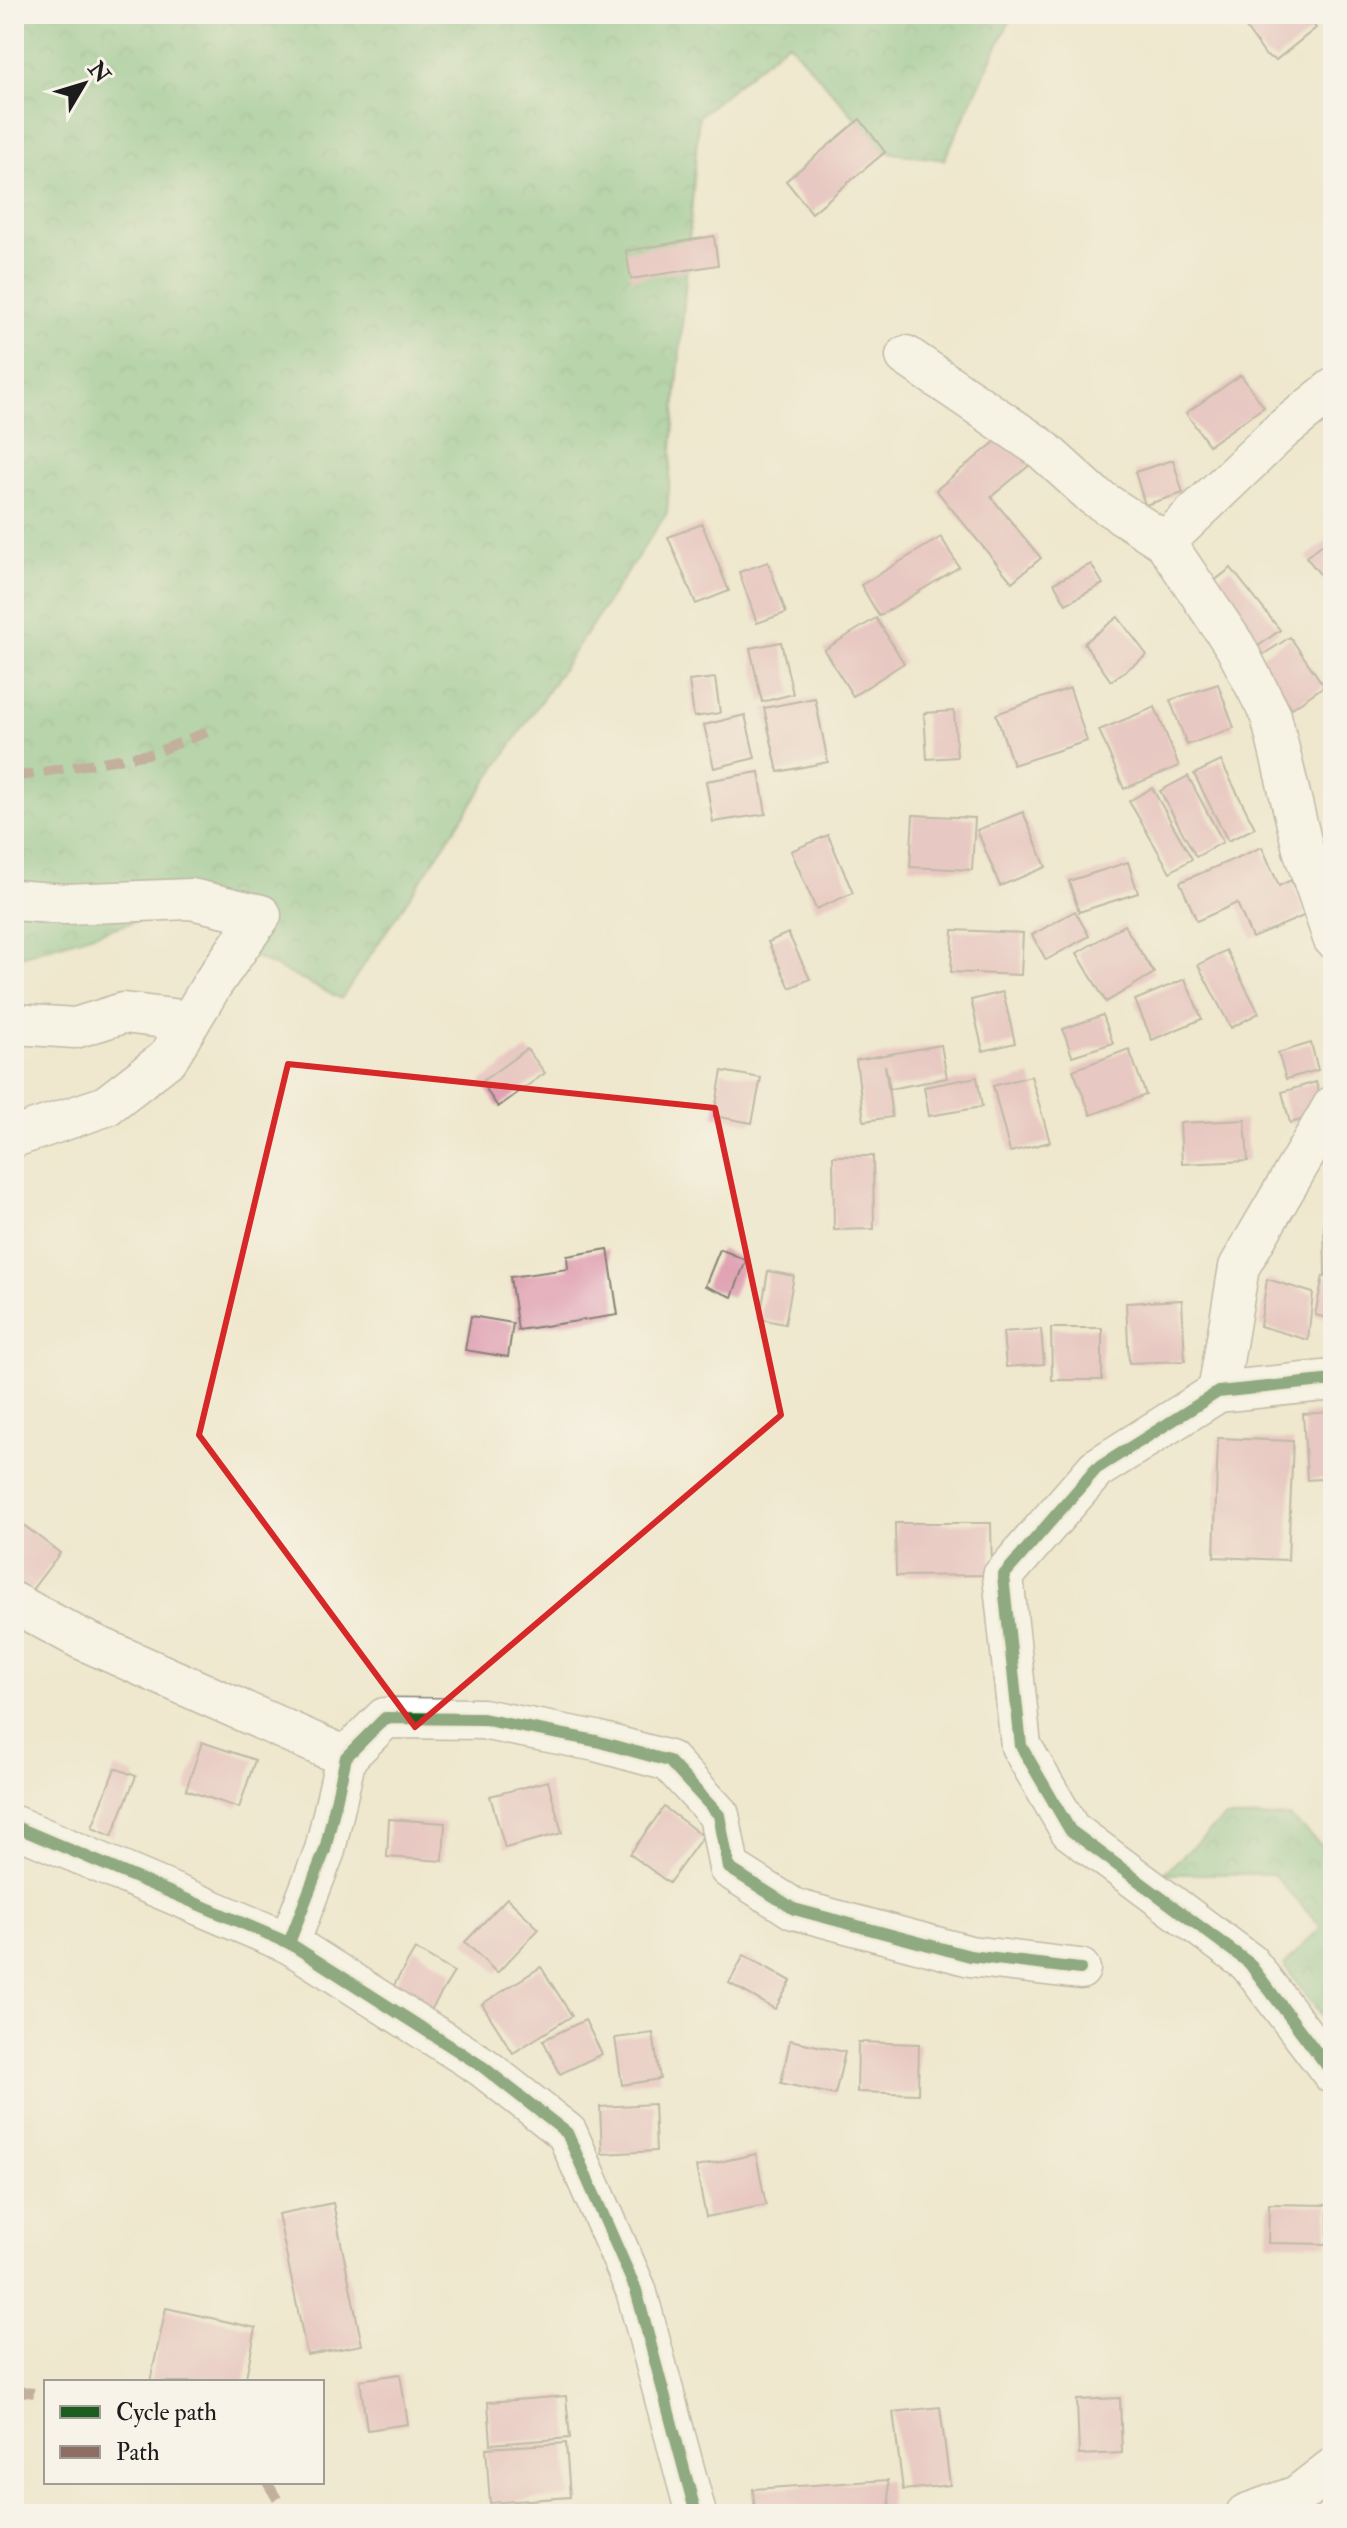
<svg xmlns="http://www.w3.org/2000/svg" width="1347" height="2528" font-family="'IM FELL Double Pica',serif">
<defs>
<pattern id="forest-crowns" width="20" height="18" patternUnits="userSpaceOnUse" patternTransform="scale(2)"><rect width="20" height="18" fill="#74bc81"/><path d="M2 6a3 3 0 1 1 6 0M12 15a3 3 0 1 1 6 0" fill="none" stroke="#5e9869"/></pattern>
</defs>
<rect width="100%" height="100%" fill="#f7f3e8"/>
<filter id="ink" filterUnits="userSpaceOnUse"><feTurbulence type="fractalNoise" baseFrequency=".0125" numOctaves="2"/><feDisplacementMap in="SourceGraphic" scale="16" xChannelSelector="R" yChannelSelector="G"/><feConvolveMatrix kernelMatrix="1 2 1 2 8 2 1 2 1" color-interpolation-filters="sRGB"/></filter>
<filter id="wash" filterUnits="userSpaceOnUse"><feTurbulence type="fractalNoise" baseFrequency=".006" numOctaves="4" result="noise"/><feDisplacementMap in="SourceGraphic" scale="32" xChannelSelector="R" yChannelSelector="G"/><feGaussianBlur stdDeviation="1.8" result="paint"/><feColorMatrix in="noise" values="0 0 0 0 0 0 0 0 0 0 0 0 0 0 0 0 0 1.4 0 .05"/><feComposite in="paint" operator="in"/></filter>
<g filter="url(#wash)">
<rect width="100%" height="100%" fill="#efe8ce"/>
<g fill="url(#forest-crowns)" stroke="#486c4e" stroke-width="2">
<path d="M14,14H1013L944,160L885,152L788,42L699,116L667,513L341,999L164,913L14,958Z"/>
<path d="M1290,1817L1333,1856V2031L1284,1965L1321,1927L1273,1874H1163L1224,1818Z"/>
</g>
<g id="blocks">
<g fill="#e0a2b4">
<path d="M1236,14H1305L1316,28L1276,60L1266,56Z"/>
<path d="M860,119L885,152L812,213L786,181Z"/>
<path d="M714,236L718,265L631,279L626,251Z"/>
<path d="M1241,375L1264,407L1209,445L1186,413Z"/>
<path d="M1006,433L1031,464L991,497L1041,558L1012,582L936,490Z"/>
<path d="M1173,460L1183,493L1145,505L1135,472Z"/>
<path d="M702,524L729,591L696,604L668,537Z"/>
<path d="M1333,536V578L1327,583L1306,557Z"/>
<path d="M941,537L959,567L879,616L861,585Z"/>
<path d="M768,562L786,613L757,623L739,572Z"/>
<path d="M1091,564L1103,584L1066,604L1054,583Z"/>
<path d="M1231,568L1280,630L1253,650L1204,589Z"/>
<path d="M1118,617L1147,655L1111,681L1084,643Z"/>
<path d="M876,618L904,663L853,696L824,650Z"/>
<path d="M1290,637L1324,686L1292,708L1258,658Z"/>
<path d="M781,642L793,694L762,702L750,648Z"/>
<path d="M715,678L720,713L694,717L689,681Z"/>
<path d="M1218,684L1234,728L1187,745L1170,700Z"/>
<path d="M1070,688L1087,741L1013,765L996,714Z"/>
<path d="M815,698L828,762L778,772L764,708Z"/>
<path d="M1155,707L1179,766L1124,789L1099,730Z"/>
<path d="M954,711L957,757L927,759L924,713Z"/>
<path d="M745,715L755,758L714,768L704,725Z"/>
<path d="M1221,761L1255,828L1228,841L1194,774Z"/>
<path d="M759,772L766,814L713,822L706,781Z"/>
<path d="M1188,776L1223,842L1196,857L1160,791Z"/>
<path d="M1152,788L1192,859L1170,872L1129,801Z"/>
<path d="M1023,812L1046,867L1000,886L977,830Z"/>
<path d="M913,815L975,818L972,870L910,867Z"/>
<path d="M828,835L853,893L816,909L791,851Z"/>
<path d="M1262,847L1279,886L1291,880L1306,915L1252,938L1237,903L1197,921L1180,882Z"/>
<path d="M1128,862L1138,893L1079,912L1069,881Z"/>
<path d="M1075,911L1089,936L1046,960L1032,935Z"/>
<path d="M1124,925L1154,973L1106,1002L1077,953Z"/>
<path d="M953,930L1023,933L1021,975L951,972Z"/>
<path d="M788,933L810,979L790,988L768,942Z"/>
<path d="M1226,950L1259,1013L1231,1028L1198,965Z"/>
<path d="M1185,979L1202,1019L1152,1040L1135,1000Z"/>
<path d="M1003,992L1015,1043L983,1051L971,1000Z"/>
<path d="M1103,1015L1113,1043L1072,1056L1063,1029Z"/>
<path d="M1311,1043L1318,1070L1286,1079L1278,1053Z"/>
<path d="M941,1045L947,1078L890,1089L885,1065L892,1117L864,1121L856,1060Z"/>
<path d="M527,1049L545,1073L498,1107L481,1082Z"/>
<path d="M1129,1049L1146,1095L1091,1115L1073,1070Z"/>
<path d="M722,1071L761,1078L752,1123L714,1116Z"/>
<path d="M1031,1076L1050,1142L1010,1152L993,1086Z"/>
<path d="M977,1077L982,1107L929,1116L924,1087Z"/>
<path d="M1316,1082L1325,1113L1290,1123L1282,1092Z"/>
<path d="M1245,1120L1248,1161L1182,1164L1180,1123Z"/>
<path d="M833,1156H873L874,1229L834,1230Z"/>
<path d="M1324,1221H1333V1274H1325Z"/>
<path d="M608,1249L618,1315L518,1330L510,1277L568,1269L567,1256Z"/>
<path d="M720,1249L746,1260L732,1297L705,1286Z"/>
<path d="M768,1271L794,1276L785,1324L760,1319Z"/>
<path d="M1323,1276L1333,1279V1319L1315,1315Z"/>
<path d="M1267,1279L1313,1293L1308,1340L1260,1326Z"/>
<path d="M1182,1300L1185,1361L1129,1363L1126,1303Z"/>
<path d="M471,1316L513,1323L508,1357L465,1350Z"/>
<path d="M1051,1328H1102V1380H1052Z"/>
<path d="M1041,1329L1044,1364L1006,1367L1003,1332Z"/>
<path d="M1333,1412V1478L1307,1480L1303,1414Z"/>
<path d="M1218,1438L1293,1441L1288,1560L1214,1557Z"/>
<path d="M17,1520L60,1553L27,1596L14,1586V1524Z"/>
<path d="M895,1523H991L992,1575L896,1576Z"/>
<path d="M202,1742L255,1760L239,1808L186,1790Z"/>
<path d="M115,1768L136,1776L112,1836L92,1828Z"/>
<path d="M548,1781L562,1833L505,1848L490,1796Z"/>
<path d="M664,1807L703,1836L669,1883L630,1854Z"/>
<path d="M389,1819L445,1823L443,1861L387,1857Z"/>
<path d="M507,1898L539,1929L497,1973L465,1942Z"/>
<path d="M415,1949L454,1972L425,2020L387,1997Z"/>
<path d="M744,1955L791,1981L775,2009L729,1983Z"/>
<path d="M541,1967L572,2016L513,2053L482,2004Z"/>
<path d="M585,2020L602,2054L560,2074L543,2040Z"/>
<path d="M653,2033L660,2079L622,2085L615,2038Z"/>
<path d="M790,2040L845,2052L835,2095L781,2083Z"/>
<path d="M858,2042L919,2044L918,2094L857,2092Z"/>
<path d="M654,2104L656,2151L602,2154L600,2107Z"/>
<path d="M756,2154L766,2205L706,2217L696,2167Z"/>
<path d="M333,2203L362,2345L307,2355L278,2214Z"/>
<path d="M1269,2204L1328,2205V2244L1268,2243Z"/>
<path d="M166,2308L256,2328L245,2382H150Z"/>
<path d="M400,2374L408,2424L367,2430L360,2380Z"/>
<path d="M566,2396L570,2438L491,2444L488,2402Z"/>
<path d="M1120,2398L1122,2453L1079,2455L1077,2400Z"/>
<path d="M940,2407L950,2485L903,2490L893,2412Z"/>
<path d="M566,2443L570,2497L490,2503L486,2448Z"/>
<path d="M888,2480L890,2510L755,2514L753,2489Z"/>
</g>
</g>
</g>
<g filter="url(#ink)">
<use href="#blocks" fill-opacity="0" stroke="#868275" stroke-width="2"/>
<g fill="none" stroke-linecap="round" stroke-linejoin="round">
<g stroke="#868275" stroke-width="43">
<g id="street">
<path d="M906,356L1041,448L1094,496L1165,542L1235,646L1271,716L1303,849L1333,938"/>
<path d="M1165,542L1281,431L1333,389"/>
<path d="M14,900L65,904L191,899L261,915L213,983L168,1058L106,1106L14,1137"/>
<path d="M14,1024L75,1028L123,1013L190,1021"/>
<path d="M1333,1380L1218,1392L1096,1469L1003,1576L1021,1746L1070,1830L1249,1963L1333,2074"/>
<path d="M1218,1392L1239,1267L1333,1106"/>
<path d="M14,1603L79,1638L346,1757"/>
<path d="M14,1826L289,1943L483,2067L567,2133L636,2290L696,2514"/>
<path d="M289,1943L325,1850L346,1757L385,1718L482,1719L596,1741L669,1761L719,1815L729,1868L794,1909L970,1956L1080,1969"/>
<path d="M1246,2514L1297,2496L1333,2468"/>
</g>
</g>
<use href="#street" stroke="#fff" stroke-width="40"/>
<g stroke="#8d6e63" stroke-width="10" stroke-dasharray="20 10" stroke-linecap="butt">
<path d="M14,777L154,753L207,732"/>
<path d="M14,2391L46,2394"/>
<path d="M267,2482L286,2514"/>
</g>
<g stroke="#f7f3e8" stroke-width="17">
<g id="cycleway">
<path d="M1333,1380L1218,1392L1096,1469L1003,1576L1021,1746L1070,1830L1249,1963L1333,2074"/>
<path d="M14,1826L289,1943L483,2067L567,2133L636,2290L696,2514"/>
<path d="M289,1943L325,1850L346,1757L385,1718L482,1719L596,1741L669,1761L719,1815L729,1868L794,1909L970,1956L1080,1969"/>
</g>
</g>
<use href="#cycleway" stroke="#1b5e20" stroke-width="12"/>
</g>
</g>
<path d="M0 0H1347V2528H0ZM288,1064L715,1108L781,1415L415,1727L199,1435Z" fill="#efe8ce" fill-opacity=".55" fill-rule="evenodd"/>
<path fill="none" stroke="#d62828" stroke-width="6" stroke-linejoin="round" d="M288,1064L715,1108L781,1415L415,1727L199,1435Z"/>
<rect width="1347" height="2528" fill="none" stroke="#f7f3e8" stroke-width="48"/>
<rect x="44" y="2380" width="280" height="104" fill="#f7f3e8" stroke="#9f9d96" stroke-width="2"/>
<rect x="60" y="2406" width="40" height="12" fill="#1b5e20" stroke="#9f9d96" stroke-width="2"/>
<text x="116" y="2420" font-size="24" fill="#1c1c1c">Cycle path</text>
<rect x="60" y="2446" width="40" height="12" fill="#8d6e63" stroke="#9f9d96" stroke-width="2"/>
<text x="116" y="2460" font-size="24" fill="#1c1c1c">Path</text>
<g transform="translate(84 84) rotate(52)" stroke="#f7f3e8" stroke-width="6" paint-order="stroke">
<path d="M0-6L14 30L0 20L-14 30Z" fill="#1c1c1c"/>
<text y="-12" font-size="22" font-weight="bold" text-anchor="middle" fill="#1c1c1c">N</text>
</g>
</svg>
